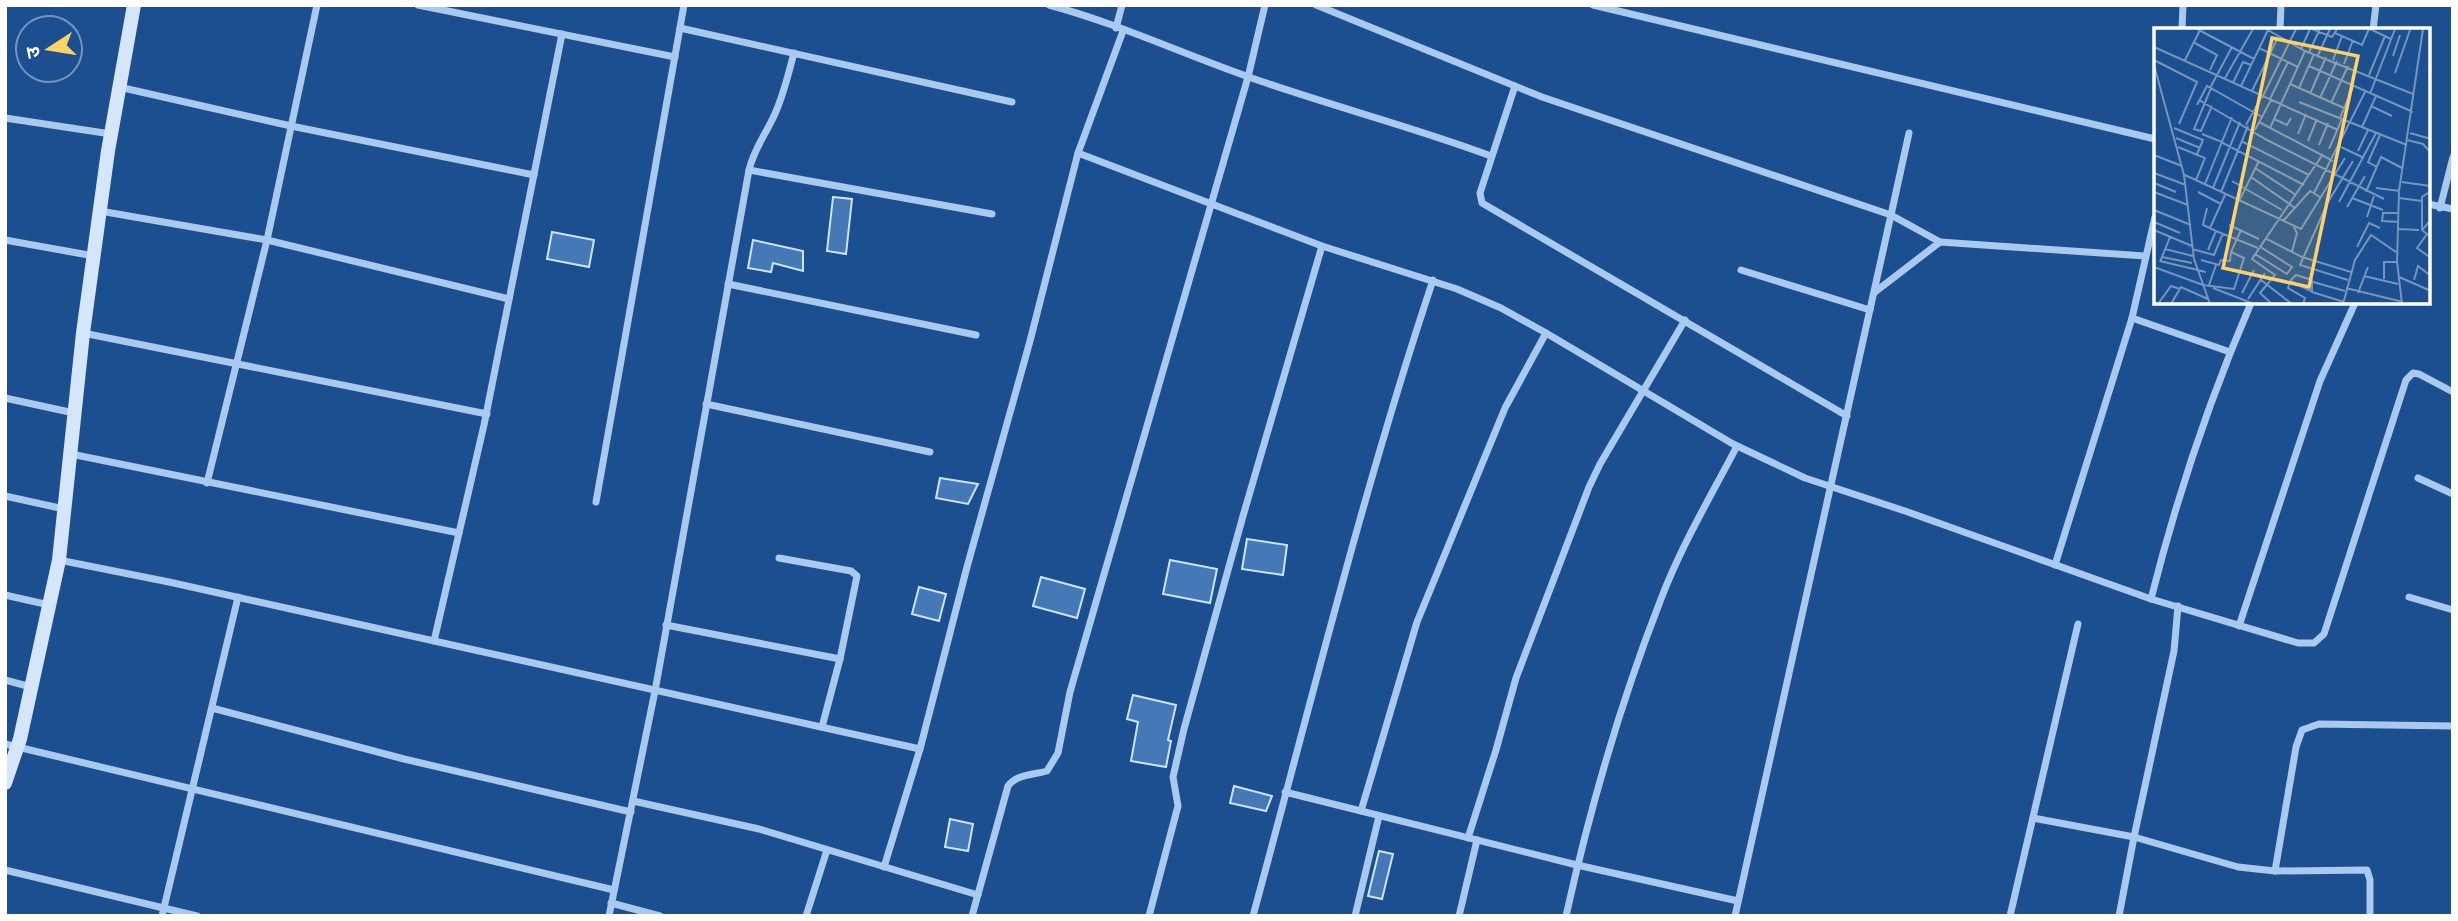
<svg xmlns="http://www.w3.org/2000/svg" width="2458" height="921" font-family="'Titillium Web','Noto Sans Devanagari',sans-serif">
<rect width="100%" height="100%" fill="#1b4f8f"/>
<g fill="#4478b7" stroke="#cfe3fa" stroke-width="2">
<path d="M833,197L852,199L846,254L827,251Z"/>
<path d="M552,232L594,240L589,267L547,259Z"/>
<path d="M753,240L803,251V271L773,263L771,272L748,268Z"/>
<path d="M940,478L978,484L968,504L936,498Z"/>
<path d="M1247,539L1287,545L1283,575L1242,569Z"/>
<path d="M1170,560L1217,569L1210,603L1163,594Z"/>
<path d="M1041,577L1085,589L1077,618L1033,606Z"/>
<path d="M919,587L946,594L939,621L912,614Z"/>
<path d="M1133,695L1176,705L1168,740L1171,741L1166,767L1131,761L1138,722L1127,719Z"/>
<path d="M1234,786L1272,796L1266,811L1230,803Z"/>
<path d="M950,819L973,824L968,851L945,847Z"/>
<path d="M1379,851L1393,854L1382,899L1368,896Z"/>
</g>
<g fill="none" stroke-linecap="round" stroke-linejoin="round">
<g stroke="#a9c9ee" stroke-width="7">
<path d="M418,5L675,57"/>
<path d="M1049,5C1116,23 1181,53 1246,76C1327,105 1411,126 1491,156"/>
<path d="M1316,5L1542,97L1891,215L1735,916"/>
<path d="M1593,5L2155,139"/>
<path d="M680,28L1012,102"/>
<path d="M1116,28L1122,5"/>
<path d="M2182,30L2183,5"/>
<path d="M2280,30L2281,5"/>
<path d="M2373,30L2376,5"/>
<path d="M1515,86L1480,193L1482,203L1847,416"/>
<path d="M119,87L291,126L534,175"/>
<path d="M5,118L111,134"/>
<path d="M1909,133L1891,215L1940,242"/>
<path d="M1078,153L1322,246L1457,289L1501,308L1546,333L1733,444L1805,478L1905,511L2151,599L2298,643H2314L2324,634L2406,380L2413,373L2419,374L2453,392"/>
<path d="M749,170L992,214"/>
<path d="M2428,204L2453,209"/>
<path d="M2440,208L2453,157"/>
<path d="M100,211L267,240L509,299"/>
<path d="M5,240L94,256"/>
<path d="M1741,270L1870,310"/>
<path d="M728,284L976,335"/>
<path d="M1875,292L1940,242L2145,256"/>
<path d="M2132,318L2230,352"/>
<path d="M83,333L487,414"/>
<path d="M5,398L74,413"/>
<path d="M706,404L930,452"/>
<path d="M71,454L459,533"/>
<path d="M2418,478L2453,494"/>
<path d="M207,483L267,240L317,5"/>
<path d="M5,496L64,509"/>
<path d="M596,502L684,5"/>
<path d="M779,558L851,571L857,576L840,659L822,727"/>
<path d="M59,560L169,582L920,749"/>
<path d="M2055,565L2132,318L2155,217"/>
<path d="M5,595L49,605"/>
<path d="M2409,597L2453,610"/>
<path d="M2151,599C2177,496 2209,400 2251,303"/>
<path d="M666,625L840,659"/>
<path d="M2239,626L2320,381L2355,303"/>
<path d="M434,641L484,425L562,34"/>
<path d="M5,680L31,687"/>
<path d="M212,708L404,759L631,812"/>
<path d="M5,744L614,890"/>
<path d="M1285,792L1577,865L1738,901"/>
<path d="M633,801L759,829L978,895"/>
<path d="M1361,811L1417,622L1505,408L1546,333"/>
<path d="M2033,818L2134,837L2238,867L2275,871L2296,747L2302,730L2319,724L2453,726"/>
<path d="M1468,838L1496,750L1516,678L1589,487L1600,464L1685,320"/>
<path d="M884,867L920,749L967,567L1030,341L1078,153L1123,31"/>
<path d="M5,870L197,916"/>
<path d="M2275,871L2367,870L2370,880V916"/>
<path d="M611,903L660,916"/>
<path d="M162,916L238,597"/>
<path d="M609,916L655,691L749,170C754,149 764,137 773,118C783,98 788,75 794,53"/>
<path d="M806,916L827,850"/>
<path d="M972,916L1008,786C1017,774 1033,775 1047,771L1058,753L1070,692L1248,77L1265,5"/>
<path d="M1149,916L1178,806L1173,777L1184,729L1243,516L1322,246"/>
<path d="M1253,916C1311,703 1363,490 1433,280"/>
<path d="M1355,916L1379,816"/>
<path d="M1459,916L1477,840"/>
<path d="M1566,916C1590,808 1621,701 1661,599C1681,546 1711,496 1737,446"/>
<path d="M2010,916L2078,624"/>
<path d="M2119,916L2134,837L2174,651L2178,606"/>
</g>
<path stroke="#d6e6fa" stroke-width="14" d="M5,783L20,739L59,560L83,333L108,151L134,5"/>
</g>
<g transform="translate(2154 28)">
<rect width="276" height="276" fill="#1b4f8f"/>
<path fill="none" stroke="#7695bc" stroke-width="2" d="M43,1L100,31M112,1L151,23L259,66M158,1L178,9L183,1M216,1L237,11M181,5L208,17L215,1M39,14L63,27L56,42M0,19L184,102M105,20L144,39M147,21L156,1M155,24L166,1M164,27L176,1M239,28L246,7M0,32L43,54L25,96M31,32L46,2M179,32L188,8M190,36L199,12M0,37L30,147L40,231L56,276M155,38L259,84M241,45L256,2M215,47L231,8M71,50L99,1M79,55L89,34L97,37M136,56L190,80M87,58L114,2M56,60L78,19M57,60L40,101L47,103L58,78M145,60L160,26M98,63L124,9M156,66L172,29M216,66L241,1M109,68L142,1M166,70L183,33M116,71L134,34M45,72L113,112L230,171M145,74L253,117M177,75L194,38M43,77L53,58L108,89M217,78L238,88M186,90L199,59M120,91L133,97L137,90M105,94L179,133M92,97L108,68M208,99L222,68M20,100L49,112L43,126M116,100L151,23M101,102L117,72M256,105L277,111M48,106L68,114M144,106L152,86M22,110L46,120M253,112L269,116L277,125M87,113L155,147M154,113L163,91M67,114L150,157M165,117L174,95M24,119L51,130L42,152M187,119L210,130M175,121L188,91M204,123L214,102M0,127L28,138M223,139L214,134L226,107M101,140L142,167M0,145L32,157M31,147L147,201L191,130M97,149L141,180M78,153L128,182M248,154L276,158M0,155L22,164M51,156L78,89M59,160L86,94M222,160L246,163M0,164L34,177M44,164L67,176M67,164L94,98M212,164L227,129L248,140M160,165L211,64M198,170L229,182M245,170L268,173M85,173L105,133M185,174L222,105M193,179L211,148M53,180L49,197L62,203M0,182L37,197M213,189L220,168M277,192L268,202L277,209M129,193L156,163L166,169M0,194L26,205M245,194L228,193L229,185H245M75,197L105,211M56,200L71,167M244,201L265,202M0,202L38,218M268,202V169L277,163M273,206L263,220L277,230M111,210L148,229L197,244M203,219L215,195L226,200M11,221L39,228M38,221L60,227L69,205M54,222L62,203L104,220M138,224L143,205L140,199M101,226L133,246L138,239L105,218M8,229L38,235M47,232L65,237L67,232L76,233L77,224M6,233L52,244M6,234L16,209M0,239L49,257L80,261L90,230L77,224L87,202M210,248L244,256M245,249L277,263M230,251V234H242M107,252L138,276M194,252L146,237L174,174L199,133M260,252L264,238L277,248M136,253L142,247L158,252V264L190,274M136,253L134,260L151,270L149,276M136,253L157,263M159,254L191,263M55,257L62,237M59,260L100,276M192,260L249,274M88,265L100,242M204,265L214,239M94,271L111,245M4,276L17,258L26,261M17,276L27,259L54,271M118,276L106,265L121,247L98,231L169,126M189,276L201,232L217,207L242,224M248,276L243,233L245,163L269,1"/>
<path fill="#ffd166" fill-opacity="0.15" stroke="#ffd166" stroke-width="3.5" d="M118,10L204,28L155,259L69,240Z"/>
<rect width="276" height="276" fill="none" stroke="#fff" stroke-width="3.5"/>
</g>
<rect width="2458" height="921" fill="none" stroke="#ffffff" stroke-width="14"/>
<g transform="translate(49 49) rotate(258)"><circle r="33" fill="#1b4f8f" stroke="#7695bc" stroke-width="2"/>
<path d="M0-5L12 26L0 18L-12 26Z" fill="#ffd166"/>
<text y="-10" font-size="19" font-weight="bold" text-anchor="middle" fill="#ffffff">उ</text>
</g>
</svg>
